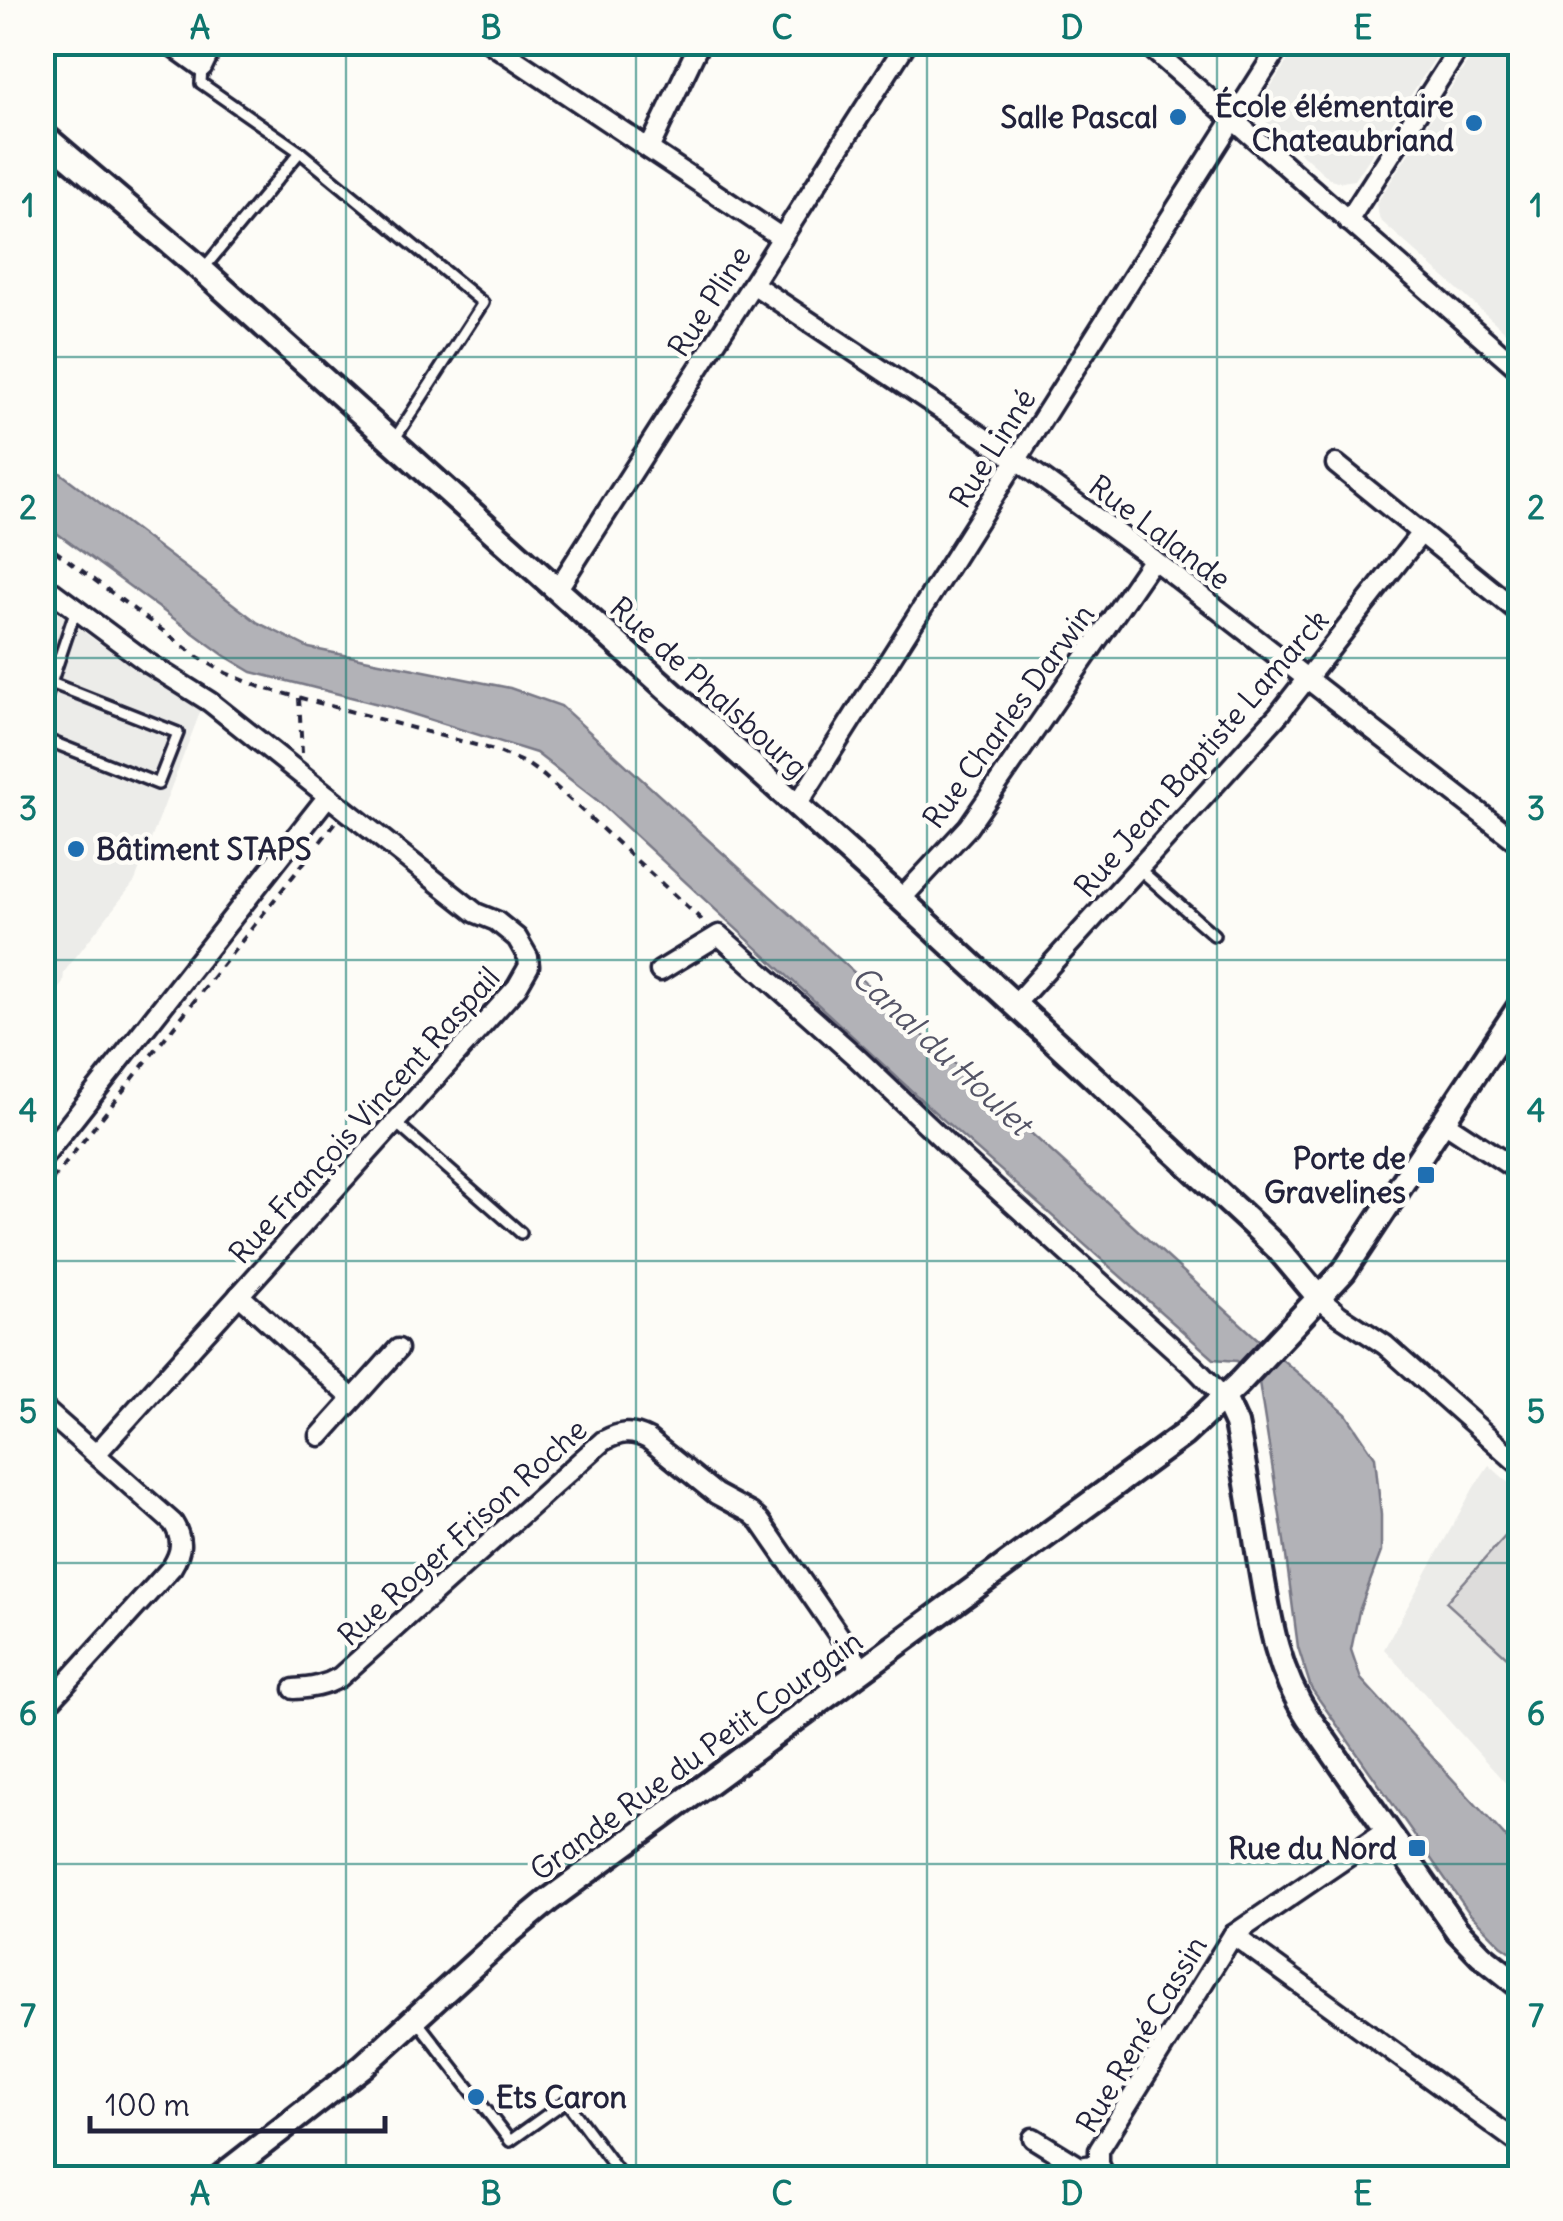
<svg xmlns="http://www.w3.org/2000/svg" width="1563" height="2221" font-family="Delius,sans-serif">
<rect width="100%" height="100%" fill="#fdfcf7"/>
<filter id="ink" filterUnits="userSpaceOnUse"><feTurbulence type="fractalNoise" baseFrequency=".01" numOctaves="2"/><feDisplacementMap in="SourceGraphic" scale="20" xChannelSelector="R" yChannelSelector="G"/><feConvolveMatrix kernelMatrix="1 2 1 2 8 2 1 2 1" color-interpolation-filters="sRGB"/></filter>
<g filter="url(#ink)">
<g fill="#ecece9">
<path d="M1299,43H1445L1355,180L1341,182L1330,179L1269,125L1264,118V97Z"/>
<path d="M1480,43H1520V345L1380,220L1376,204Z"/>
<path d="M43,601L96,641L201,710L135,881L64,972L63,983L43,1009Z"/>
<path d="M1489,1465L1520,1493V1799L1384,1649L1474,1487Z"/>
</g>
<path fill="#dddcdb" stroke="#807f8b" stroke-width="2.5" d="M1510,1531L1520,1541V1669L1446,1602Z"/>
<path fill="#b2b2b7" stroke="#787885" stroke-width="2.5" d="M42,459L257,622L309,648L510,688L561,706L1252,1334L1346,1414L1375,1457L1381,1515V1552L1359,1611L1351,1650L1361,1679L1520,1853V1958L1501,1945L1470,1914L1311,1688L1298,1647L1284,1541L1259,1382L1237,1361L1214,1359L929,1107L598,801L536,753L390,707L252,672L225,656L43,523Z"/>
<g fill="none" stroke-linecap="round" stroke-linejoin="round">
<g stroke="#22223b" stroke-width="16">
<g id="service">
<path d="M202,67L201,83L300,152L483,303L394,440"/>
<path d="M204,268L300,152"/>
<path d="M42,710L76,609"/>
<path d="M42,738L158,784L178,733L51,683"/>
<path d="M1138,868L1214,935"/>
<path d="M396,1123L521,1233"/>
<path d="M417,2021L510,2141L566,2101L623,2178"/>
</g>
</g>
<g stroke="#22223b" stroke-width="25">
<g id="minor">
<path d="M167,42L202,67L214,42"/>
<path d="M489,42L782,238"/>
<path d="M1144,42L1520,370"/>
<path d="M649,149L700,42"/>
<path d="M1348,221L1463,42"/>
<path d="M753,284L1017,460L1153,559L1520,844"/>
<path d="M1336,464L1520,613"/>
<path d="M42,584L148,663L210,702L328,796L42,1159"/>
<path d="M557,590L907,42"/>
<path d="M796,807L1282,42"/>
<path d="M901,899L968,827L1153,559"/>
<path d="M660,971L719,935L856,1057L960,1156L1195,1368L1224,1398"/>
<path d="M1015,1004L1279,714L1421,533"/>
<path d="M1444,1122L1520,1172"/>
<path d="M239,1295L353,1399"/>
<path d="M1320,1299L1339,1315L1385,1345L1520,1465"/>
<path d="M42,1407L173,1523C183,1539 182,1551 172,1567L42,1710"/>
<path d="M320,1436L398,1349"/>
<path d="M96,1454L517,987L529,966L528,957L517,938L496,921L476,913L328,796"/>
<path d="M294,1689C311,1688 325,1686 340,1677L603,1441C620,1432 631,1430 648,1439L716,1494L751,1513L760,1521L863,1670"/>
<path d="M1233,1935L1520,2144"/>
<path d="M1033,2138L1080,2167L1099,2164"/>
<path d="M1106,2178L1099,2164V2150L1233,1935L1387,1830"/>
</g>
</g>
<g stroke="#22223b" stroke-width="30">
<g id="tertiary">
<path d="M42,134L202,270L901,899L1251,1223L1277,1248L1320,1299"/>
<path d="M1224,1398L1236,1424C1246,1472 1253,1522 1261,1570C1270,1623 1278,1672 1308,1717L1457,1930L1481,1955L1520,1986"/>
<path d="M219,2178L363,2066L509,1933L549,1900L1183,1435L1238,1384L1344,1271L1520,1006"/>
</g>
</g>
<g stroke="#22223b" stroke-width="4" stroke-dasharray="8 8" stroke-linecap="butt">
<path d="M42,541L198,657L226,673L260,687L494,750L527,764L544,776L704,922"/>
<path d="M299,698L302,753"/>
<path d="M42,1193L336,822"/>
</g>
<use href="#service" stroke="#fdfcf7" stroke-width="9"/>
<use href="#minor" stroke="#fdfcf7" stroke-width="18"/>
<use href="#tertiary" stroke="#fdfcf7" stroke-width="22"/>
</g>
</g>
<path fill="none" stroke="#0f766e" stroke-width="2.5" stroke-opacity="0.55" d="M346,42V2178M636,42V2178M927,42V2178M1217,42V2178M42,357H1520M42,658H1520M42,960H1520M42,1261H1520M42,1563H1520M42,1864H1520"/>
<g fill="#1f6fb2" stroke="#fdfcf7" stroke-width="4">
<circle cx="1178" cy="117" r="10"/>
<circle cx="1474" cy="123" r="10"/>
<circle cx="76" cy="849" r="10"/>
<rect x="1416" y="1165" width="20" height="20" rx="5"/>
<rect x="1407" y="1838" width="20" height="20" rx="5"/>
<circle cx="476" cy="2097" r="10"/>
</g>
<g text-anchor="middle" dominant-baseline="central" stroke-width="9" stroke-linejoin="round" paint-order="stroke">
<g font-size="30" font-weight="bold" fill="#22223b" stroke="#fdfcf7" text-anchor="end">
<text x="1454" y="106">École élémentaire<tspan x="1454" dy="34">Chateaubriand</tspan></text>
<text x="1158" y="117">Salle Pascal</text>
<text x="96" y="849" text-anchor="start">Bâtiment STAPS</text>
<text x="1406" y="1158">Porte de<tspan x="1406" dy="34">Gravelines</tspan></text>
<text x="1397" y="1848">Rue du Nord</text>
<text x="496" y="2097" text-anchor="start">Ets Caron</text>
</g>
<g font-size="30" fill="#22223b" stroke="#fdfcf7">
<text transform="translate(709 301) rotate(-57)">Rue Pline</text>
<text transform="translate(992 448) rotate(-58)">Rue Linné</text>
<text transform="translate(1160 532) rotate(37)">Rue Lalande</text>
<text transform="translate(709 687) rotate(42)">Rue de Phalsbourg</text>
<text transform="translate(1008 716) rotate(-54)">Rue Charles Darwin</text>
<text transform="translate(1201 753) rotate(-49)">Rue Jean Baptiste Lamarck</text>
<text transform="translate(364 1115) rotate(-48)">Rue François Vincent Raspail</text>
<text transform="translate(462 1532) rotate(-42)">Rue Roger Frison Roche</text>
<text transform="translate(696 1755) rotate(-36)">Grande Rue du Petit Courgain</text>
<text transform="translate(1141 2034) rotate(-59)">Rue René Cassin</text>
</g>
<g font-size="32" font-style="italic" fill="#545466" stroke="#fdfcf7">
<text transform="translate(942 1050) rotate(43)">Canal du Houlet</text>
</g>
</g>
<rect width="1563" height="2221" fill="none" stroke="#fdfcf7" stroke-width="110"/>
<path d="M90 2116v15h295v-15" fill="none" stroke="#22223b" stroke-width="5"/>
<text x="105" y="2116" font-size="30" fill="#22223b" stroke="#fdfcf7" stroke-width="8" paint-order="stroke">100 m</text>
<rect x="55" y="55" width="1453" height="2111" fill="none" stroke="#0f766e" stroke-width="4"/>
<g font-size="32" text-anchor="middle" font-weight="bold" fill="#0f766e">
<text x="200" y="39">A</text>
<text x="491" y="39">B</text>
<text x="782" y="39">C</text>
<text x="1072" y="39">D</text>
<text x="1363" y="39">E</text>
<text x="28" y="217">1</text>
<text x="1536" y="217">1</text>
<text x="28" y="519">2</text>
<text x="1536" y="519">2</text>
<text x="28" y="820">3</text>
<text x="1536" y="820">3</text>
<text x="28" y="1122">4</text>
<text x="1536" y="1122">4</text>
<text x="28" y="1423">5</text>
<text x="1536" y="1423">5</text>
<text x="28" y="1725">6</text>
<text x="1536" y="1725">6</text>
<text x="28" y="2027">7</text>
<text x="1536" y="2027">7</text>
<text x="200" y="2205">A</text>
<text x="491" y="2205">B</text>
<text x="782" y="2205">C</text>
<text x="1072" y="2205">D</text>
<text x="1363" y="2205">E</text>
</g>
</svg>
